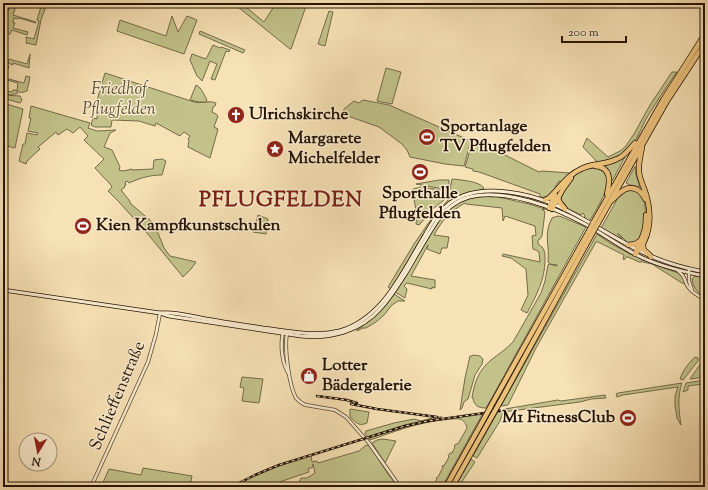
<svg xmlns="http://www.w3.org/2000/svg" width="708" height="490" font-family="'Sorts Mill Goudy',serif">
<rect width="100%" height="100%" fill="#f7e2b5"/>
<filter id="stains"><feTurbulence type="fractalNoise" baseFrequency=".005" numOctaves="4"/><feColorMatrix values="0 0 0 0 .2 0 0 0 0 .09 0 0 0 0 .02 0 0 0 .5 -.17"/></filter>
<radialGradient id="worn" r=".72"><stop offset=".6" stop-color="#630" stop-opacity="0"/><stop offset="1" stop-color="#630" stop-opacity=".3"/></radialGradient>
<g fill="#c2c28a" stroke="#746a48">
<path d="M3,3H17L13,15L36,22V23L19,18L18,19L14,18L13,23H15L13,28L28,32L27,35L12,30L10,34H3V13L7,14L9,8L3,6Z"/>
<path d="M42,3H47L41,20L36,45L26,43L27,40L26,39V37L34,39L39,21L37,20Z"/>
<path d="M233,3H241L264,22L276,3H301L306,7L305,9L291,49H290Z"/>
<path d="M329,11L333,12L325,46L318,44Z"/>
<path d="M172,16L178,32L187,16L197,20L184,54L117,31L120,20L166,36Z"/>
<path d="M200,31L245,50L243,53L199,34Z"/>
<path d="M213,45L220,48L221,47L230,50L229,52L226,51L215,80L211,79L217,64L210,61L202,81L197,76L190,60L192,54L206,59Z"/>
<path d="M30,54L29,68L13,63V65L8,63L9,59L27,64Z"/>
<path d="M7,65L9,66L5,78L24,83L26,76L30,77L27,91C23,92 20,94 17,90L18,83L7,80L6,86L8,88L7,91L12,92L13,90H16L18,93C12,95 8,96 3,92V76H4Z"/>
<path d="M386,68L401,72L392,104L377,101Z"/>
<path d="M672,72H677C666,87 656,103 646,119C640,131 635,145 625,154C620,158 606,161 599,164L583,147L587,138L608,157L620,151L625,147L634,134L650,105Z"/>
<path d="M105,73L194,102C202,104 209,100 216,103L215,106L213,107L212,112L216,114L218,116L214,127L218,129L210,158L188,147L189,140L188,139L190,136L184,132L180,136L156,123L155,126L139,121L112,120L111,127H95L91,125L93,118L97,119V110L95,107Z"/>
<path d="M196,85C202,88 204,95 207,100L206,102H199L190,100Z"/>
<path d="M3,95L20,96L22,100L20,103L3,98Z"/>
<path d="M363,100L389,105L471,141L464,166L445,164L410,157L407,150L402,144L379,127L345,115L343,113L344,109L354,101L359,103Z"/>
<path d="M3,103L23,109L15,148L3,145Z"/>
<path d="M31,106L90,123L88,128L97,131L116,130L110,133L104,147L112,150L120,167L119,170L123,171L132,169V170L153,169L154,160L162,159L166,161L162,175C150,175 140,178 129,183L127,181L125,182L126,185L124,186L125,187L121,190L129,200L131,204L151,221L158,233L164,248L170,256L196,262L191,269L183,277L147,233L119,202L108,191L112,187L110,184L95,168L104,159L84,140L88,136L80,127L73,133L67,129L58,135L56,132L38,147L40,149L27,161L26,164L19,161L23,144H25L27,133L37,135L38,133L28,131L31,118H29Z"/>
<path d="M473,141L507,156L539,172L542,171L570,173V174L561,182L559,181C553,190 552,199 540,197V194L479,172L473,171V169L465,167Z"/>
<path d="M625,157L612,181L610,174L603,166L616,162Z"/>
<path d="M635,166L636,175L640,187C635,185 630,186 626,183Z"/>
<path d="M592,168C624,167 598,207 590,220L589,221L585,218L584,214L583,213L581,215L565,207V204L561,201C560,193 570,179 577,174C581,171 586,169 592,168Z"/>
<path d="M452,179C461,180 479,181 484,188L483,189L461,195L452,200L441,208L431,222L391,289L388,287L414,244L432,218L448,200Z"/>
<path d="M439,180H449V190L416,184Z"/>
<path d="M422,187L447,191L446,197L443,201L434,208L419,225L416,224L417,215L413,194V189Z"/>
<path d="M628,189L637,190C638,193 641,195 643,198C648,209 644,232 637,242L628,243L619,234H617L622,238V239L601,228L619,196Z"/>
<path d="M494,196L529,204L545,209V210L542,209L545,212L542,236L540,239L538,240V244C545,248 545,252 545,260C545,280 536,296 527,313L521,310L528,295L526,269L511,258L502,256L503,254L540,262L539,252L536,250L533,249L532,236L536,235L535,226L505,216L503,221L502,208L466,204L465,203C448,213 444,218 434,235L449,237L447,248H442L440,254L427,249L428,245L411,276L435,280V288L432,287V289L407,283L404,286L407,289L405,298L395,292L436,224C450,205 469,194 493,197Z"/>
<path d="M258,215L268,219L266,234L253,232Z"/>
<path d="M558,216L562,217L586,227L489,403L486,408C479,408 474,406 473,398H472C474,383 479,370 491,360C499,354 506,349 513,342L541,293L545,281L548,265L549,264L557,266V265L550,264L548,262C550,245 543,235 552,218L554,217H555Z"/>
<path d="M597,234L610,243L630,254L642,259V262H639L628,257H626L624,260L623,259L624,255L598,242H596L536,348L508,405L501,406Z"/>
<path d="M644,259L656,265L681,274L686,284L682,283L652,264L643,262Z"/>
<path d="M695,276L705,278V297C698,293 693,288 692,279Z"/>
<path d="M394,294L405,301H398L392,305L384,315L376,322L366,328H363L357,331V330L363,326L365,323L373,318L380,311Z"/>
<path d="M473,355L480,356L483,359L482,364L475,375L468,399L464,402L462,408L460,410L465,378L470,356H472Z"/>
<path d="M695,357L698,358V361L683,380L680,379C683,370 688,364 695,357Z"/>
<path d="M702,362L705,363V377L690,379Z"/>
<path d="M242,377L263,379L259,403L242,401L244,388L240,387Z"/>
<path d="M705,380V385L702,384L688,386V390L683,392L686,383Z"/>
<path d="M682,383C677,397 679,411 681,425L677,418L675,405V396L678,387L623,395L617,397L616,394L618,393Z"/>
<path d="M605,395L606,398L591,399L580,402L503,412L500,421L477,458L473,456L499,410L558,400L561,401Z"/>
<path d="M350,409L369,412L367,423C358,427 356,422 350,417Z"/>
<path d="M483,413L442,487H432L437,479L436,478L438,477L443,467H442L443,465L444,466L449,457L448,456L450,453H452L455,447L454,446L456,444H458L467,428C466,423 464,421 460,419C454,418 447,420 441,420C417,423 393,432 370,440L368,438L416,424Z"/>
<path d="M436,417H442L408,424L367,437L365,433L366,431L394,423L414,419L421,421Z"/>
<path d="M383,439L396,441L385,463L372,443L377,440Z"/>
<path d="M366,445L370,446L388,474L398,487H289L298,484L301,478H307L315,473L313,464V467L308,469L309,472L265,487H231L267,470L311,455L312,462L317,461L318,463L359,451Z"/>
<path d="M471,459L475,462L459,486L460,487H455Z"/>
<path d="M143,468L192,476L190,487H172L160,484L155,487H101L109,469L141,475Z"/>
</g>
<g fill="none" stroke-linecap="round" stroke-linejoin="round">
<g stroke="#5a4732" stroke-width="4">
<g id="tertiary">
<path d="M689,269V281L692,290"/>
<path d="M678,271C687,277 683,281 689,288C693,293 700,297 705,300"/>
<path d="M283,333C280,345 282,364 289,374"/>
<path d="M287,333C284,348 289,385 296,398C299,401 302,404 306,405L335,410L346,417L369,443L400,487"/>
<path d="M91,487L148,362L156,334L160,313"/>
</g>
</g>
<g stroke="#251306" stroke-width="4.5">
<g id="secondary">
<path d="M3,290L160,313C174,311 188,316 201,318C222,322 243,325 263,328C288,331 314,337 339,331C383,319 403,271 425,235C429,228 433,220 439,214C452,196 474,190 495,191C555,193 591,227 642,252C662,262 683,268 705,272"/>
<path d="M160,313L169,316L301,336C331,339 361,331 381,308C391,297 398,285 406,273C416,256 426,238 437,221C445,210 455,201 469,197C505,188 554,207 585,224C605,235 623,249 643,258C663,267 684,272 705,276"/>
</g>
</g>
<g stroke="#251306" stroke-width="6">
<g id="motorway">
<path d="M595,166C612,167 610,182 607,194"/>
<path d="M558,198L560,203L565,209"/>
<path d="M545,200L549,198C560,188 567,175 581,169C592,163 606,165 617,159C625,156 629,149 635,143"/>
<path d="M611,201C615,198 617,195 621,192C630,184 641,189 645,199"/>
<path d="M549,208L555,195"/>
<path d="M552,209L563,189L571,178"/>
<path d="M593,223L663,100L705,34"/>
<path d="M597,225L667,101L705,43"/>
<path d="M628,245L635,244L640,241"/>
<path d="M643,245C643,253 648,251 651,257"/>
<path d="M636,253C637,246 641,241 643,235C646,228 646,222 646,215"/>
<path d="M635,254C650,240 652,217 647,198C645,189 640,181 639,172C638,163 641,155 642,147"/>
<path d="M500,402L593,232"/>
<path d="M492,404L590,229"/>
<path d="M446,487L485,417"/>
<path d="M452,487L492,416"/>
</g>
</g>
<use href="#tertiary" stroke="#faeccf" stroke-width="2.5"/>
<use href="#secondary" stroke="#faeccf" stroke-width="3"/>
<use href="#motorway" stroke="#ecc17a" stroke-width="4.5"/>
<g stroke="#251306" stroke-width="2.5">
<g id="rail">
<path d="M317,396L347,400L357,403"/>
<path d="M351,404L377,409L437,417"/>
<path d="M231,487L255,475L279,465L405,426L428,421L506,410"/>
</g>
</g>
<use href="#rail" stroke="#faeccf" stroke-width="1" stroke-dasharray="3" stroke-linecap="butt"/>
<g stroke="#251306" stroke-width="6" stroke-linecap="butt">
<g id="motorway-bridge">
<path d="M590,229L593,223"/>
<path d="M593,232L597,225"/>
<path d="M492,416L500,402"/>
<path d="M485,417L492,404"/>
</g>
</g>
<use href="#motorway-bridge" stroke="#ecc17a" stroke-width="4.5"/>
</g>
<defs>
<g id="church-disc" transform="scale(0.9)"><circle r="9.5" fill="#8f2418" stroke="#faeccf"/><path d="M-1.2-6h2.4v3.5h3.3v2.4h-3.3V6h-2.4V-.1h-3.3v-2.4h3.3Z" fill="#fff"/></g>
<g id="stadium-disc" transform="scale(0.9)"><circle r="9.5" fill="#8f2418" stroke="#faeccf"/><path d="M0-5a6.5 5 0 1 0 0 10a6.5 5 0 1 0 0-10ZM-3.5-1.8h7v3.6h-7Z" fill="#fff"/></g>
<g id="sight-disc" transform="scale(0.9)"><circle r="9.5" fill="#8f2418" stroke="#faeccf"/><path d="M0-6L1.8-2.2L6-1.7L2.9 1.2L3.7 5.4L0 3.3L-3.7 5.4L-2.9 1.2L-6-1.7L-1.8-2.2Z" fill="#fff"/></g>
<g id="shop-disc" transform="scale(0.9)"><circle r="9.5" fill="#8f2418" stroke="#faeccf"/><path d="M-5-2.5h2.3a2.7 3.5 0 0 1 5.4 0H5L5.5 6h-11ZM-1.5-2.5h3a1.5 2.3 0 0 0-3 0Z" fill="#fff"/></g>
</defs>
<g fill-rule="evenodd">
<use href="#church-disc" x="236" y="115"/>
<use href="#stadium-disc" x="427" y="137"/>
<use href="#sight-disc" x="275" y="149"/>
<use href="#stadium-disc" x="420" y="172"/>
<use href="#stadium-disc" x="83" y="226"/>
<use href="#shop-disc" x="309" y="376"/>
<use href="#stadium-disc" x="628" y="418"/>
</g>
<g text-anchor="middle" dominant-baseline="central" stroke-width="3" stroke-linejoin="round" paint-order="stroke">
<g font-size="17" font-style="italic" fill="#5c5034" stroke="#faeccf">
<text x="119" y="90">Friedhof<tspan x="119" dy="20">Pflugfelden</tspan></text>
</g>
<g font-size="17" font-weight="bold" fill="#251306" stroke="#faeccf" text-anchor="start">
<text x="249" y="115">Ulrichskirche</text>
<text x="440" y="127">Sportanlage<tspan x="440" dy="20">TV Pflugfelden</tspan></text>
<text x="288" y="139">Margarete<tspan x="288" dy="20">Michelfelder</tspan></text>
<text x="420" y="194" text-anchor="middle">Sporthalle<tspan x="420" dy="20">Pflugfelden</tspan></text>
<text x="96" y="226">Kien Kampfkunstschulen</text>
<text x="322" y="366">Lotter<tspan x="322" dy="20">Bädergalerie</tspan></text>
<text x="615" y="418" text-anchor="end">M1 FitnessClub</text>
</g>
<g font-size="17" fill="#251306" stroke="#faeccf">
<text transform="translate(118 396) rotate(-67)">Schlieffenstraße</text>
</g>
<g font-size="21" font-weight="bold" letter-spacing="1" fill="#7a1f14" stroke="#faeccf">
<text x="281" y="201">PFLUGFELDEN</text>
</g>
</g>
<rect width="708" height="490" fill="none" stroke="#f7e2b5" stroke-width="16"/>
<rect x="4" y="4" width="700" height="482" fill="none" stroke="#251306" stroke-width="2"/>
<rect x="8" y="8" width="692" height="474" fill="none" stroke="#251306"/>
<g transform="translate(38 452) rotate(190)"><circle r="19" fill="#faeccf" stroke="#a5957f"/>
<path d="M0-3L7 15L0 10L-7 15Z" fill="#8f2418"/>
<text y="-6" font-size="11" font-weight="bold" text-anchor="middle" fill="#251306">N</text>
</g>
<path d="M562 36v6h64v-6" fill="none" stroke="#251306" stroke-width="2"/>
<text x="568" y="36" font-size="12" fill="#251306" stroke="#faeccf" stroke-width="3" paint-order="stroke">200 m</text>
<rect width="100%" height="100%" filter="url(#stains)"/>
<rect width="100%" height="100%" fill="url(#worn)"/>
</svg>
